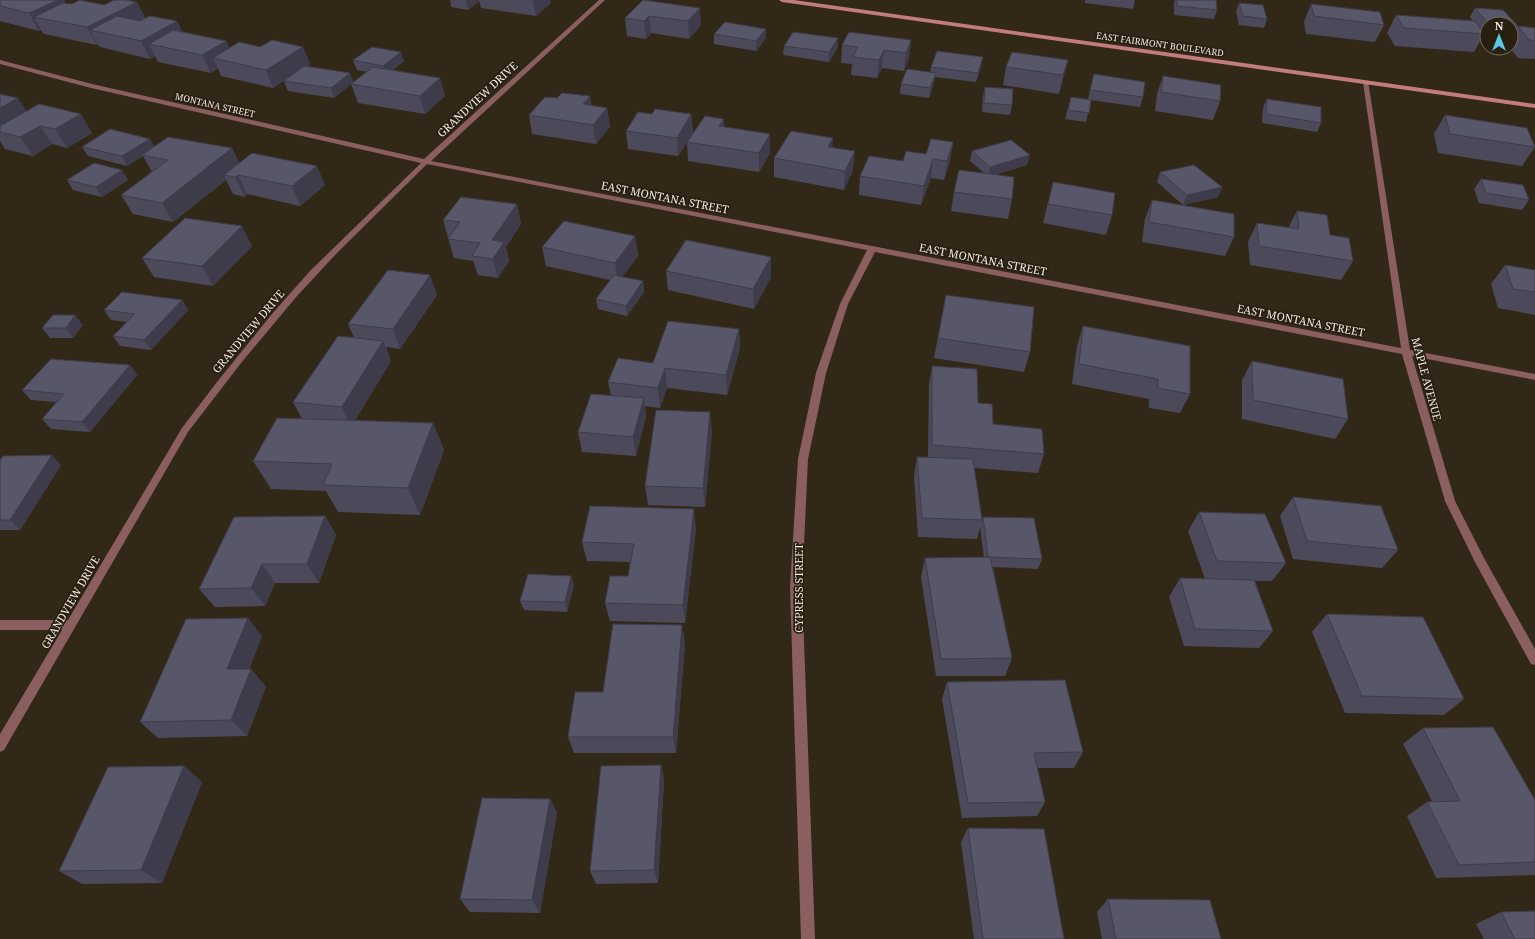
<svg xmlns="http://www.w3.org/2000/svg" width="1535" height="939" font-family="'Noto Serif',serif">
<rect width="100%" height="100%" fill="#322818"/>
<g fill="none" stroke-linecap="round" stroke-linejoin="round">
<path fill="#8b5f5f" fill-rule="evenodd" d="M599,0H605L431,161L1401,348L1363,82L1368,81L1410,350L1535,374V380L1412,356L1455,501L1484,558L1535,649V665L1531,664L1476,564L1445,501L1402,354L875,252L848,304L826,373L808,459L802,587L815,939H801L790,587L798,459L816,373L840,304L867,250L427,164L336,254L297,296L241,363L188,432L4,750L0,752V734L62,630H0V620H68L182,428L217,382L272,314L310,271L421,163L91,88L0,64V60L92,84L424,159Z"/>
<path fill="#c27c7c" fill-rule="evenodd" d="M779,0H794L1535,104V108L782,2Z"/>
</g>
<g fill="#4c4a5a">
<path d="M0,0H64L65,3L72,4L104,5L137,2L145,18L177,21L182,32L226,41L229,48L303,47L310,64L307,66L350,73L353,82L334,98L288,91L284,81L286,79L273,88L221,76L218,68L211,73L158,62L155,56L150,59L100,47L98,45H97L44,34L41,30L39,31L0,21Z"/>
<path d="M450,0H550L551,3L536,16L481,8L479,1L468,10L451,7Z"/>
<path d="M643,0L701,25L689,39L651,33L646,39L627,36L625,18Z"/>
<path d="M1085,0H1135L1133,9L1085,3Z"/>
<path d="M1175,0H1216L1217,10L1214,19L1174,15V3Z"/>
<path d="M1239,3L1267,19L1264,28L1239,25L1236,11Z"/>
<path d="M1311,4L1384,25L1375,42L1306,34L1304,22Z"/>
<path d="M1475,8L1518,26L1512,35H1511V24H1487V33H1483L1484,34L1474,52L1395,46L1387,33L1396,15L1473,21L1470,17Z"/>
<path d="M1518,26L1535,28V59L1518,58L1510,48H1511V37Z"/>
<path d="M766,29V38L756,51L714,44V34Z"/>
<path d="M838,38V47L829,62L783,55L784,46Z"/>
<path d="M911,40L909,58L904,71L882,68L877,78L851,75L852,64L841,63L842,45Z"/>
<path d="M353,60L404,61L393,70L445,96L425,114L358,103L351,84L367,72L357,70Z"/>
<path d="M1068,60L1059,94L1003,85L1006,67Z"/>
<path d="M931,67H981L976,82L935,77L934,82L929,98L900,94L901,84L930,72Z"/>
<path d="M1094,74L1143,97L1140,107L1091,100L1086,122L1065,119L1071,97L1088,99Z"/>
<path d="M1163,76L1220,101L1213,120L1155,111L1157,94Z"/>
<path d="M985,87L1012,105L1010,115L982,112L983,96Z"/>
<path d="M0,94L26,111L92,133L67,148L52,144L33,156L5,149L0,141Z"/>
<path d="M590,96L591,106L607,108L610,127L596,144L532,134L529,115L557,98Z"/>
<path d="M1267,99L1321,123L1317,132L1262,123L1263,108Z"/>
<path d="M652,114H691L693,133L689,139L724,127L770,153L759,172L688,161L687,142L678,156L628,149L626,131Z"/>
<path d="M1445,115L1535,147L1522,166L1438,153L1434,134Z"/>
<path d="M953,142L950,161L944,180L931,178L921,205L859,195L860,176L926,154Z"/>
<path d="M82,147H154L232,148L239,163L325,185L300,206L247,194L245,197L233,194L226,180L173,222L133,214L121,195L152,172L143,156L127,166L88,156Z"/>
<path d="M972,151L1030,155L1027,165L994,175L1012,199L1008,219L951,211L954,192L984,173L970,161Z"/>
<path d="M774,158L853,170L844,190L774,177Z"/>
<path d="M122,170L128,180L102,197L73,190L67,180Z"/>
<path d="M1160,172L1222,187L1218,197L1183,205L1157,182Z"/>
<path d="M1481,179L1529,200L1522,210L1479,203L1474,189Z"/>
<path d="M1053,182L1112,215L1106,235L1043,223Z"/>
<path d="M1152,200L1234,237L1225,256L1142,242L1145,219Z"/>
<path d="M517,204L521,224L506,247L509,261L498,278L478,275L473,261L454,258L443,220Z"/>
<path d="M1297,211L1330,235L1353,261L1341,280L1250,265L1248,242L1257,223L1288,228Z"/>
<path d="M635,236L638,256L622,277L643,281L644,292L627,316L598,309L596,299L610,280L546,266L542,247Z"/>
<path d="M252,246L213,286L154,277L142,258Z"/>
<path d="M771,257V277L754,309L668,290L666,271Z"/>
<path d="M1505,265L1535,270V315L1498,308L1491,284Z"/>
<path d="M437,295L400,349L386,347L391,361L355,420L433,423L444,450L420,515L338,512L326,491L271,489L253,461L302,419L293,402L354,338L348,324Z"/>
<path d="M946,295L1030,352L1024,372L934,358Z"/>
<path d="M182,300L188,310L151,350L120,346L113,336L127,322L111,320L104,310Z"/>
<path d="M83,325L73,338H50L42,328Z"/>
<path d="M1083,326L1190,394L1180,413L1149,408V399L1072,384L1077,346Z"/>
<path d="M739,329L740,348L727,395L667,388L660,408L645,406L646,417L636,456L582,452L578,432L611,395L608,382L653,363Z"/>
<path d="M1252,361L1348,419L1335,439L1242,419V380Z"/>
<path d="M130,365L137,375L90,432L51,429L42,419L56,402L31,400L22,390Z"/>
<path d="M932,366L978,403L993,424L1044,454L1038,473L974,468L982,520L977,539L918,537L914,476L917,457H928L929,385Z"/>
<path d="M712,431L705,507L648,505L645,486Z"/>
<path d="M0,461L61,465L20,530H0Z"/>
<path d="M1293,497L1398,550L1382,568L1293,559L1280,516Z"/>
<path d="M1199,512L1286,563L1272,581H1255L1273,631L1259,648L1184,646L1169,597L1180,578L1205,579L1188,531Z"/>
<path d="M325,516L336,535L319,583H275L265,606L215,607L199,589Z"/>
<path d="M983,517L1042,559L1038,569L993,567L1012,658L1005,676H936L921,577L925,558H984L980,526Z"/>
<path d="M696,528L685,623L610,621L605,603L628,576L630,562L587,561L582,542Z"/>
<path d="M574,585L567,612L524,610L520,601Z"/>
<path d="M1327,614L1464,699L1444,715L1345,713L1312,632Z"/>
<path d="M262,636L249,669H251L266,687L247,736L158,738L140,722Z"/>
<path d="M685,643L676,753H574L568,737L603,692Z"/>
<path d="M947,682L1083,752L1074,768H1038L1045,802L1037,816L962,818L942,699Z"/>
<path d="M1423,728L1535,800V875L1436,878L1407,816L1427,802L1432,801L1403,744Z"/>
<path d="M661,765L664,780L658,883L596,884L590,871Z"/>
<path d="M202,782L162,883L82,884L59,871Z"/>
<path d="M550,799L557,813L540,913L470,912L460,899Z"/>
<path d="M968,828L1064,939H974L961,842Z"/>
<path d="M1108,899L1221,939H1102L1097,912Z"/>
<path d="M1501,912L1535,939H1484L1476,924Z"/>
</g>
<g fill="#3e3c4a">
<path d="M58,0H64L72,15L34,17L41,30L39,31L29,13Z"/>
<path d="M467,0H479V1L468,10L466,1Z"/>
<path d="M533,0H550L551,3L536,16Z"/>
<path d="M137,2L145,19L115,35L90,30L98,45H97L87,27Z"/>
<path d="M700,8L701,25L689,39L688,21Z"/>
<path d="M649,16L651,33L646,39L644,21Z"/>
<path d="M177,21L185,39L149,44L155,56L150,59L141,41Z"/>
<path d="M766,29V38L756,51V41Z"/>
<path d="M838,38V47L829,62V52Z"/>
<path d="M911,40L909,58L904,71L906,53Z"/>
<path d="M226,41L234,59L213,58L218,68L211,73L202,55Z"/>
<path d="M303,47L310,64L273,88L266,70Z"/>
<path d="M884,50L882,68L877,78L879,60Z"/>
<path d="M401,52L404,61L386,75L383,66Z"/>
<path d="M983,57L981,67L976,82L978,73Z"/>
<path d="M1068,60L1063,78L1059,94L1063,75Z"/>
<path d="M350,73L353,82L334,98L331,88Z"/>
<path d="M936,73L934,82L929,98L930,88Z"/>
<path d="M440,78L445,96L425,114L420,96Z"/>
<path d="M590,96L593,115L583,104Z"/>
<path d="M18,98L30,117L0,132V108Z"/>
<path d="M607,108L610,127L596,144L593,125Z"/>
<path d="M81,114L92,133L67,148L55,129Z"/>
<path d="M691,114L693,133L678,156L677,138Z"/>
<path d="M724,119V138L719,126Z"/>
<path d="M40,126L52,144L33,156L20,137Z"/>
<path d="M770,134V153L759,172V153Z"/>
<path d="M833,138L832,157L828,147Z"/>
<path d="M150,139L155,148L142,155L143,156L127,166L122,156Z"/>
<path d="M953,142L950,161L944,180L947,161Z"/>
<path d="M232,148L241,167L224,175L226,180L173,222L162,203Z"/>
<path d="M855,151L853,170L844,190L845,171Z"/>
<path d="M1030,155L1027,165L988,176L990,167Z"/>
<path d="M933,159L931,178L921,205L924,186Z"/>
<path d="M317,166L325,185L300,206L292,186Z"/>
<path d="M122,170L128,180L102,197L96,187Z"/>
<path d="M238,175L247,194L245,197L235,177Z"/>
<path d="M1222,187L1218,197L1183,205L1187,195Z"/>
<path d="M517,204L521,224L506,247L509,261L498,278L493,259L492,240Z"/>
<path d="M242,226L252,246L213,286L202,266Z"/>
<path d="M635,236L638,256L618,282L615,263Z"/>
<path d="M771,257V277L754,309L753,289Z"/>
<path d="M430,275L437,295L400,349L393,329Z"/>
<path d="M643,281L644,292L627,316L626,306Z"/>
<path d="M182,300L188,310L151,350L144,340Z"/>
<path d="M75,315L83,325L73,338L66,328Z"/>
<path d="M739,329L740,348L727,395L726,375Z"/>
<path d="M383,341L391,361L351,427L342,407Z"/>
<path d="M130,365L137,375L90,432L82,422Z"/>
<path d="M665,368L667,388L660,408L658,388Z"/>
<path d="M644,398L646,417L636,456L633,437Z"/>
<path d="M710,412L712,431L705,507L703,488Z"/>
<path d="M433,423L444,450L420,515L408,488Z"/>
<path d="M52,455L61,465L20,530L10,520Z"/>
<path d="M694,509L696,528L685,623L683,605Z"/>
<path d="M325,516L336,535L319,583L307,564Z"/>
<path d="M262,564L275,583L265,606L251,588Z"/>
<path d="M571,576L574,585L567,612L565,602Z"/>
<path d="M248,618L262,636L242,687L227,669Z"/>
<path d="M682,625L685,643L676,753L673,737Z"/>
<path d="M251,669L266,687L247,736L231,720Z"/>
<path d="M661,765L664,780L658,883L654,870Z"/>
<path d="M184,766L202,782L162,883L141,870Z"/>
<path d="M550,799L557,813L540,913L532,900Z"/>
</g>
<g fill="#585669" stroke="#3e3c4a">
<path d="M0,0H58L29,13L0,6Z"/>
<path d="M80,0L104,5L114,0H126L137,2L87,27L34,17L63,3L72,4Z"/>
<path d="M643,0L700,8L688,21L649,16L644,21L625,18Z"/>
<path d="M1177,0H1216L1217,10L1177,6Z"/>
<path d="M1239,3L1263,5L1267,19L1243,16Z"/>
<path d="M1311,4L1380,12L1384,25L1314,16Z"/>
<path d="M1475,8L1503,10L1518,26L1511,25V24H1488Z"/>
<path d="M1396,15L1475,21L1484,34L1404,28Z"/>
<path d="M117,16L140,21L150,16L177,21L141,41L90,30Z"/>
<path d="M725,22L766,29L756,41L714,34Z"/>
<path d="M1518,26L1535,28V41L1529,40Z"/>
<path d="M173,30L226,41L202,55L149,44Z"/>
<path d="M793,32L838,38L829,52L784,46Z"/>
<path d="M849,32L911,40L906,53L884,50L879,60L853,57L858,47L842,45Z"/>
<path d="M272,40L303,47L266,70L213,58L239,42L260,47Z"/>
<path d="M372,47L401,52L383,66L353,60Z"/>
<path d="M937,51L983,57L978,73L931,67Z"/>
<path d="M1012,52L1068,60L1063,75L1006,67Z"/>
<path d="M304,66L350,73L331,88L284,81Z"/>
<path d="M373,67L440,78L420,96L351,84Z"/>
<path d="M907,69L936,73L930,88L901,84Z"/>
<path d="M1094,74L1145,82L1143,97L1090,90Z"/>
<path d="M1163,76L1221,85L1220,101L1161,92Z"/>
<path d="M985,87L1013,89L1012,105L984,103Z"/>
<path d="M562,93L590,96L583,104L607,108L593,125L529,115L545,97L557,98Z"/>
<path d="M0,94L18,98L0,108Z"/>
<path d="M1071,97L1091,100L1089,113L1068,110Z"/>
<path d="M1267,99L1321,107V123L1266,114Z"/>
<path d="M39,104L81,114L55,129L40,126L20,137L0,132V126Z"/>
<path d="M655,109L691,114L677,138L626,131L638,112L652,114Z"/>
<path d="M1445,115L1527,128L1535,147L1450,134Z"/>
<path d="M705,116L724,119L719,126L770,134L759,153L687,142Z"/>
<path d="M110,129L150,139L122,156L82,147Z"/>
<path d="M791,131L833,138L828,147L855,151L845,171L774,158Z"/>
<path d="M168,137L232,148L162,203L121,195L168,160L142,155Z"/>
<path d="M931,139L953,142L947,161L933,159L924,186L860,176L869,156L903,161L906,151L926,154Z"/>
<path d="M1011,140L1030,155L990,167L972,151Z"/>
<path d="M252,153L317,166L292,186L238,175L235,177L224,175Z"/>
<path d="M94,163L122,170L96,187L67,180Z"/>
<path d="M1194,165L1222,187L1187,195L1160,172Z"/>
<path d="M959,170L1014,177L1012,199L954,192Z"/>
<path d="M1481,179L1523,185L1529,200L1486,193Z"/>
<path d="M1053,182L1115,193L1112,215L1048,204Z"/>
<path d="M461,197L517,204L492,240L504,242L493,259L472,256L480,243L448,239L460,222L443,220Z"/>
<path d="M1152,200L1234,214V237L1149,222Z"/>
<path d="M1297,211L1327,215L1330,235L1349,238L1353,261L1259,246L1257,223L1299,229Z"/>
<path d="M185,218L242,226L202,266L142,258Z"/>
<path d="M564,221L635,236L615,263L542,247Z"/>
<path d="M686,240L771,257L753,289L666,271Z"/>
<path d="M1505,265L1535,270V292L1513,289Z"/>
<path d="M388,270L430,275L393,329L348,324Z"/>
<path d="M614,275L643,281L626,306L596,299Z"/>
<path d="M122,292L182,300L144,340L113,336L135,314L104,310Z"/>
<path d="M946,295L1034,307L1030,352L938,338Z"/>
<path d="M53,315H75L66,328H42Z"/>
<path d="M668,321L739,329L726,375L665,368L658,388L608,382L618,358L653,363Z"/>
<path d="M1083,326L1190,346V394L1158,388V379L1079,364Z"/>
<path d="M338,336L383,341L342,407L293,402Z"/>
<path d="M51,359L130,365L82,422L42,419L64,394L22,390Z"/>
<path d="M1252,361L1343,379L1348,419L1253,400Z"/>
<path d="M932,366L977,369L978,403L992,404L993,424L1042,429L1044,454L932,445Z"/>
<path d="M591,394L644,398L633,437L578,432Z"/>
<path d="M656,410L710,412L703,488L645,486Z"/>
<path d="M277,418L433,423L408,488L323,485L332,464L253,461Z"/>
<path d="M52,455L10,520H0V461L3,456Z"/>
<path d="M917,457L973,459L982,520L922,518Z"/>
<path d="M1293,497L1381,506L1398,550L1307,541Z"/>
<path d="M590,506L694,509L683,605L605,603L610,576H628L634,544L582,542Z"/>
<path d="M1199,512L1265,514L1286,563L1217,561Z"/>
<path d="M325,516L307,564H262L251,588L199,589L234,517Z"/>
<path d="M983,517L1034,518L1042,559L988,557Z"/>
<path d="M990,557L1012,658L941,659L925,558Z"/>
<path d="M528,574L571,576L565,602L520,601Z"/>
<path d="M1180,578L1254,580L1273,631L1195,629Z"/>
<path d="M1327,614L1423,617L1464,699L1362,696Z"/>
<path d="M248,618L227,669H251L231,720L140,722L186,619Z"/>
<path d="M613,624L682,625L673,737H568L575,692H603Z"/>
<path d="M1065,680L1083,752L1034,753L1045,802L968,803L947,682Z"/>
<path d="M1493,727L1535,800V862L1459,865L1427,802L1460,801L1423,728Z"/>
<path d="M661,765L654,870L590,871L601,766Z"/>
<path d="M184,766L141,870L59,871L108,767Z"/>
<path d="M482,798L550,799L532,900L460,899Z"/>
<path d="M968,828L1044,829L1064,939H983Z"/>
<path d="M1108,899L1210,900L1221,939H1116Z"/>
<path d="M1535,911V939H1515L1501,912Z"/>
</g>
<g text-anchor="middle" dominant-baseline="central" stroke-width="3.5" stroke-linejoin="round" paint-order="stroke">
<g font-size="9" fill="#f0eadf" stroke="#281f0f">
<text transform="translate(1160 44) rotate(8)">EAST FAIRMONT BOULEVARD</text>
<text transform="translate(215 105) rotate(13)">MONTANA STREET</text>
</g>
<g font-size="11" fill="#f0eadf" stroke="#281f0f">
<text transform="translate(477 99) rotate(-43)">GRANDVIEW DRIVE</text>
<text transform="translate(665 197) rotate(11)">EAST MONTANA STREET</text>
<text transform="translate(983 259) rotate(11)">EAST MONTANA STREET</text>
<text transform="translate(1301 320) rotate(11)">EAST MONTANA STREET</text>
<text transform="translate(248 331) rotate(-50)">GRANDVIEW DRIVE</text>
<text transform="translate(1427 379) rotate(75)">MAPLE AVENUE</text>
<text transform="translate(798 588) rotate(-90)">CYPRESS STREET</text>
<text transform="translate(70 602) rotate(-60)">GRANDVIEW DRIVE</text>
</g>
</g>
<g transform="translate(1499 36)"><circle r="19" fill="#281f0f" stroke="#787062"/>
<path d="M0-3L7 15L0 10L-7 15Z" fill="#59c8e4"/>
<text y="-6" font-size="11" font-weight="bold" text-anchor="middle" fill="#f0eadf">N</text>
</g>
</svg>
